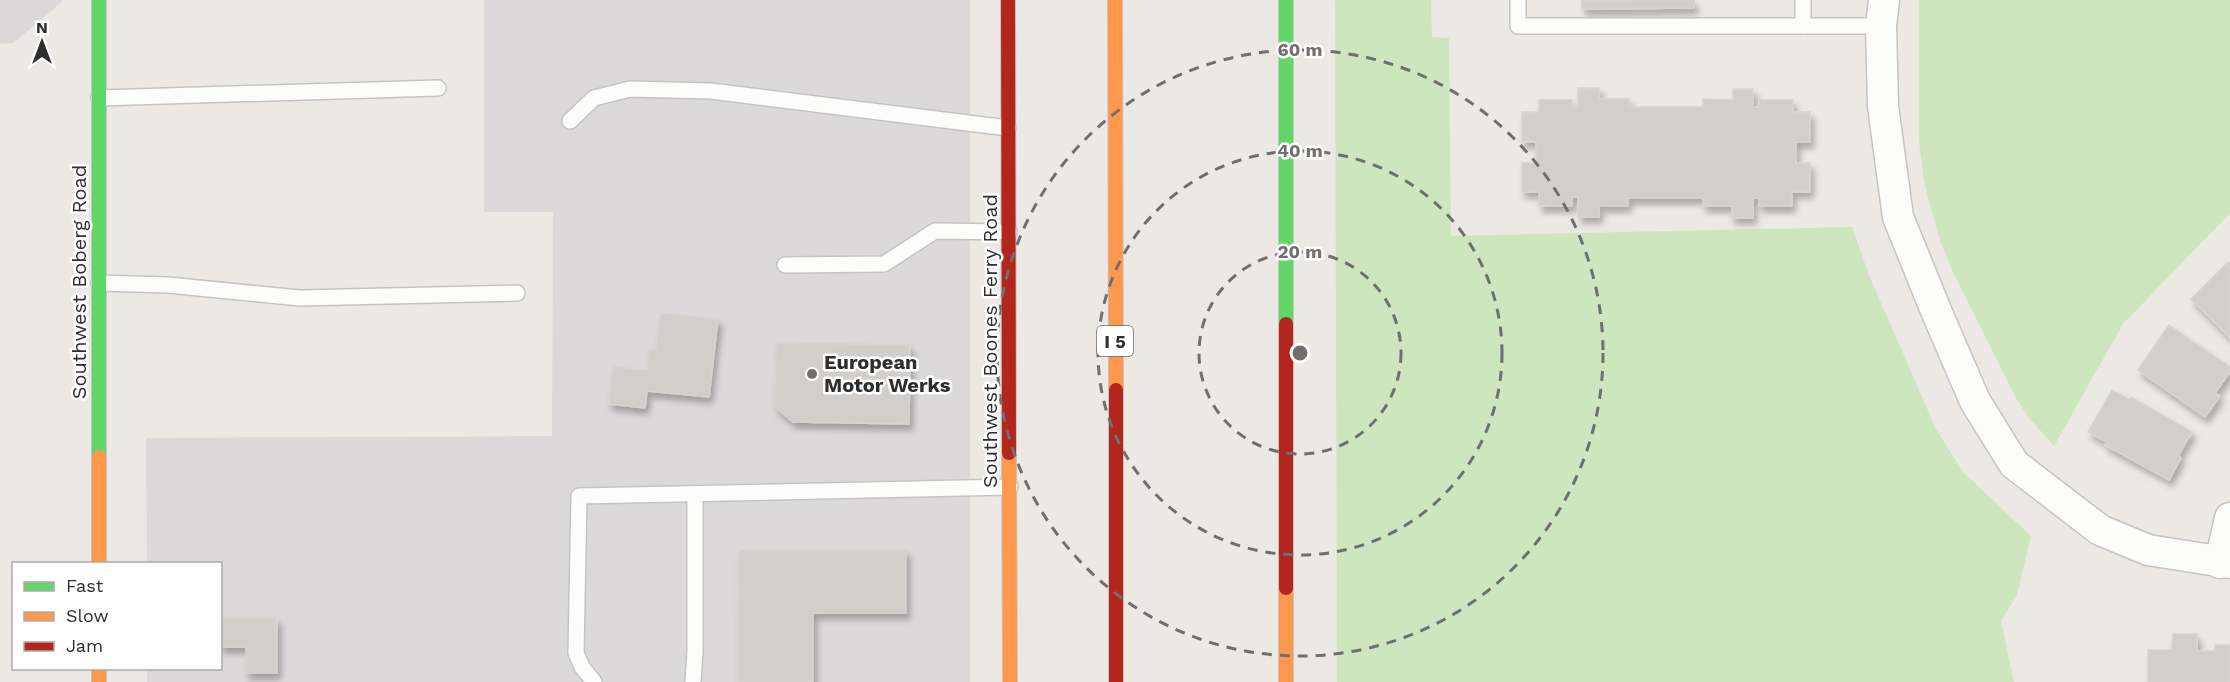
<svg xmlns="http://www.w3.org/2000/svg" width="2230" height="682" font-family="'Work Sans',sans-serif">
<defs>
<filter id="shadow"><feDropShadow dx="3.5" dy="6" stdDeviation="3" flood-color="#0004"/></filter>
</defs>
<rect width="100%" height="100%" fill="#ece8e4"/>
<g fill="#dcd9db">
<path d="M0,0H62V2L13,43L0,44Z"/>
<path d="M484,0H970V682H147V669L220,668V564L147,563L146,438L552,436L553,212H484Z"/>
</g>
<g fill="#cee6be">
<path d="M1335,0H1431L1432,37L1449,38L1451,236L1852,227L1869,275L1936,429L1963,472L2031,536L2017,595L2001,621L2014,682H1337Z"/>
<path d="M1919,0H2230V213L2123,324L2054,446L2029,418L2017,400L1953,272L1940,240L1930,205L1924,180L1919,141Z"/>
</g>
<g fill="#d1cecb" stroke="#d7d4d0" stroke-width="1.5" filter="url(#shadow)">
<path d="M1582,0H1694V8L1582,9Z"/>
<path d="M1578,88H1599V99H1629V107H1703V99L1733,100V89H1753V107H1759V100H1793V112H1810V142H1796V163H1810V192H1792V206H1759V198H1753V218H1732V206H1703V198H1628V206H1599V217H1578V197H1572V206H1539V192H1522V163H1536V142H1522V112H1539V100H1572V107H1578Z"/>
<path d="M2228,262L2230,264V338L2191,299Z"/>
<path d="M661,313L718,319L709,397L647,391L645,408L609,404L613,367L647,370L649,349L656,350Z"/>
<path d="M2169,325L2230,367V372L2215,393L2220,396L2205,417L2138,370Z"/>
<path d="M776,343L910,345L909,424L793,422L775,407Z"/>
<path d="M2112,390L2130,400L2131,397L2192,432L2178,456L2181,458L2169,480L2105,445L2107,442L2088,432Z"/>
<path d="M739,550H906V613H813V682H738Z"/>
<path d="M220,618H277V673H246V647H220Z"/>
<path d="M2173,634H2197V651H2215V645H2230V682H2148V650H2172Z"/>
</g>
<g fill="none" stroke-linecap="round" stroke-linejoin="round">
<g stroke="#c5c4c5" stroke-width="18">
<g id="lane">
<path d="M1518,0V26H1881"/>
<path d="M1803,0V26"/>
<path d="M99,98L438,88"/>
<path d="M570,121L594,98L630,89L711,91L1008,128"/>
<path d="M785,265L884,264L935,231L1009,232"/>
<path d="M99,283L168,285L300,298L517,293"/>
<path d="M594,682L582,667L576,653L579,496L1010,487"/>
<path d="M693,682L695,651V494"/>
</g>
</g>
<g stroke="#c5c4c5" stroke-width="33">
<g id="street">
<path d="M1884,0L1881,26L1883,106L1898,217L1937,313L1975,401L2014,464L2100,530L2148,550L2230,563"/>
<path d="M2220,563L2230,518"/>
</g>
</g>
<g stroke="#c5c4c5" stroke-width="16">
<g id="fast">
<path d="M99,0V457"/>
<path d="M1286,0V324"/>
</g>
</g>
<g stroke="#c5c4c5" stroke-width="16">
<g id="slow">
<path d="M1115,0L1116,390"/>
<path d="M1009,453L1010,682"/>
<path d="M99,457V564"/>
<path d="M1286,588V682"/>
<path d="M99,668V682"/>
</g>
</g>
<g stroke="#c5c4c5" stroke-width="16">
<g id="jam">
<path d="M1008,0L1009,453"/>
<path d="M1286,324V588"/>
<path d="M1116,390V682"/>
</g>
</g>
<use href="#lane" stroke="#fcfcfb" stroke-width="15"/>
<use href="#street" stroke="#fcfcfb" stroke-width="30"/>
<use href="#fast" stroke="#63d668" stroke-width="14"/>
<use href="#slow" stroke="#ff974d" stroke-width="14"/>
<use href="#jam" stroke="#b3261e" stroke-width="14"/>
</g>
<g fill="none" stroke="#706f6e" stroke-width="3" stroke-dasharray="10 8">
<circle cx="1300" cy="353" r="101"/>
<circle cx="1300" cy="353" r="202"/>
<circle cx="1300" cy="353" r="303"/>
</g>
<circle fill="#706f6e" stroke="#fff" stroke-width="2" cx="812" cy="374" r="6"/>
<g text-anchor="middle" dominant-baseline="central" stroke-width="5" stroke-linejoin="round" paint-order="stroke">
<rect fill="#fff" stroke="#6d6d6d" stroke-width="1.5" x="1097" y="326" width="36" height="30" rx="4.5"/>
<g font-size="18" font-weight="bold" fill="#2e2e2e">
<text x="1115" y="341">I 5</text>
</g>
<g font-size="20" fill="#2e2e2e" stroke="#fff">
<text transform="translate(79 282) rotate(-90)">Southwest Boberg Road</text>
<text transform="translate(990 341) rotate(-90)">Southwest Boones Ferry Road</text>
</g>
<g font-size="20" font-weight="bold" fill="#2e2e2e" stroke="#fff" text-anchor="start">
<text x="824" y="362">European<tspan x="824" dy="23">Motor Werks</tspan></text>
</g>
</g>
<circle cx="1300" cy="353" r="9" fill="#706f6e" stroke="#fff" stroke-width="3"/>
<g font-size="18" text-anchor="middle" font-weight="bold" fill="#706f6e" stroke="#fff" stroke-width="5" stroke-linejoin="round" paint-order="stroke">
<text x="1300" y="56">60 m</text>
<text x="1300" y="157">40 m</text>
<text x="1300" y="258">20 m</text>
</g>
<rect x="12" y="562" width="210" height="108" fill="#ffffff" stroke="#ababab" stroke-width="1.5"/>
<rect x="24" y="582" width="30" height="9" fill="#63d668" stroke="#ababab" stroke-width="1.5"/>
<text x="66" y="592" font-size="18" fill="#2e2e2e">Fast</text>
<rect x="24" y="612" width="30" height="9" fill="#ff974d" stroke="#ababab" stroke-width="1.5"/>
<text x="66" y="622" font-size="18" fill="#2e2e2e">Slow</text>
<rect x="24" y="642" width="30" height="9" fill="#b3261e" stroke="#ababab" stroke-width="1.5"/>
<text x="66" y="652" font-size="18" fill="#2e2e2e">Jam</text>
<g transform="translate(42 42)" stroke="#ffffff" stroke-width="4.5" paint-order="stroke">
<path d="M0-4.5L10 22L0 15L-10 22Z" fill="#2e2e2e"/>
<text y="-9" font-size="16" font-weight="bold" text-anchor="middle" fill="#2e2e2e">N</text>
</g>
</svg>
